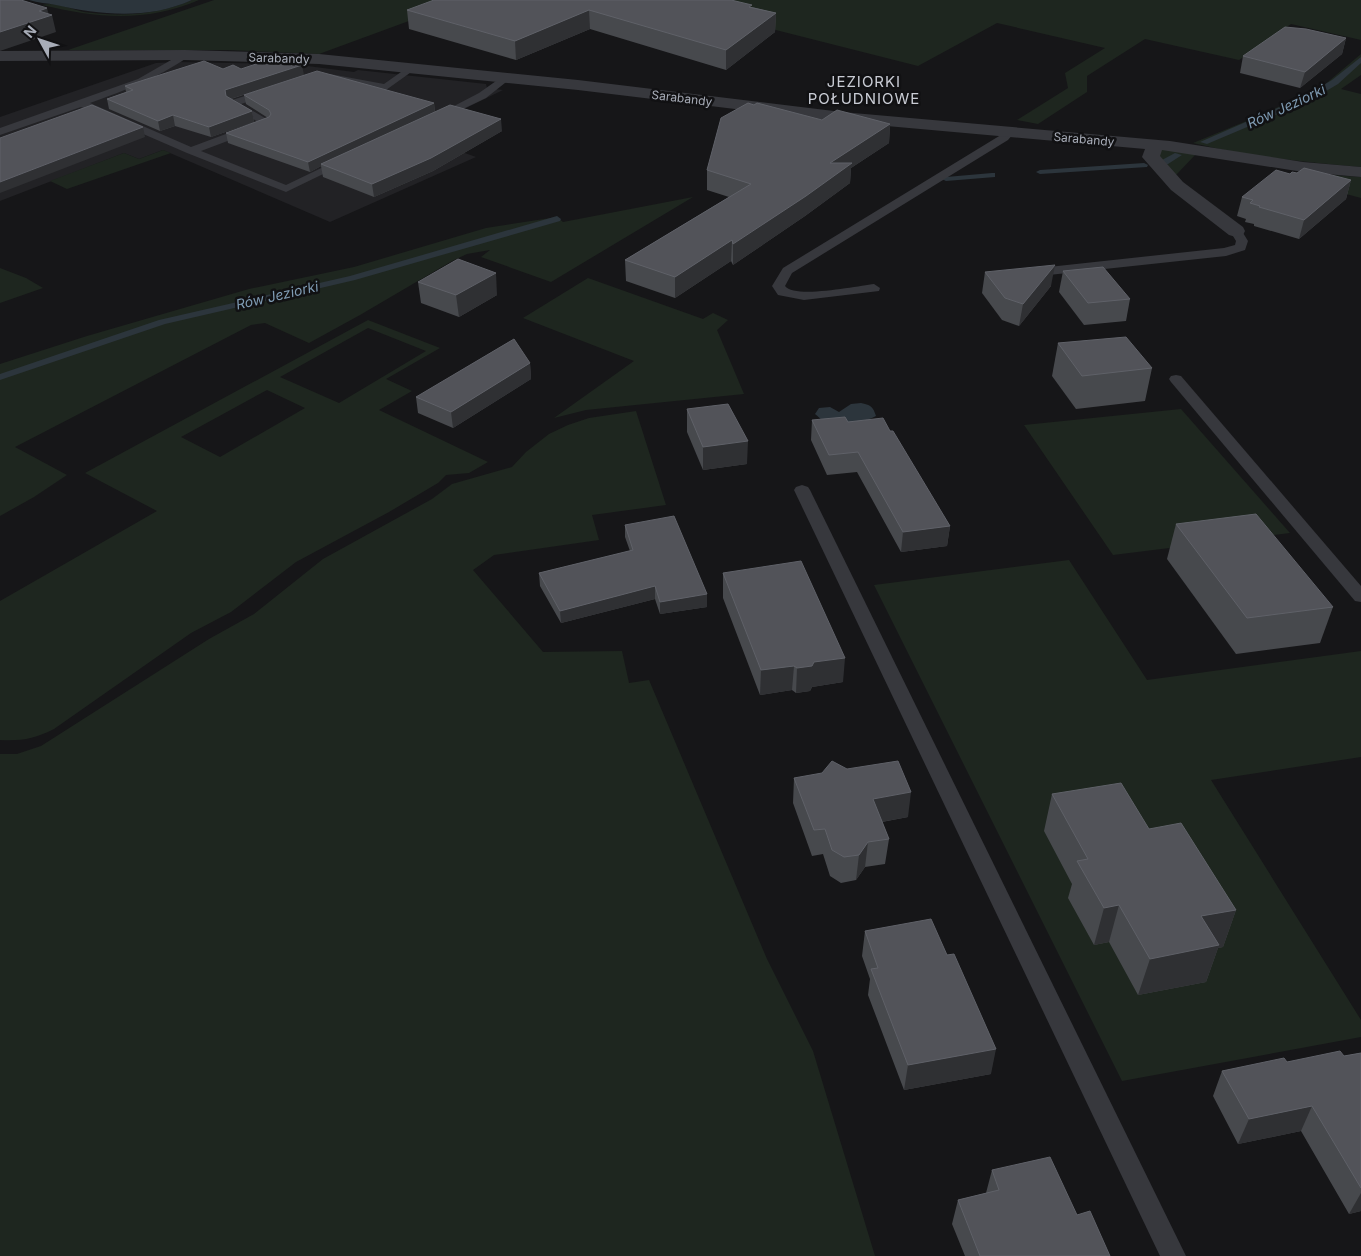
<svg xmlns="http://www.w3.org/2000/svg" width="1361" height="1256" font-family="Inter,sans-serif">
<rect width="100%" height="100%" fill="#161618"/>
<path fill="#222225" d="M176,62L292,64L354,72L358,70L486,84L487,88L503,90L419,131L451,148L476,157L330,222L163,150L139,159L124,153L0,201V117L156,63Z"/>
<g fill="#1e261f" fill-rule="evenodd">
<path d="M192,0H199C146,23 96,18 42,5C55,1 71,9 84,12C119,17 159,15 192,0Z"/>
<path d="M214,0H466L319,54L227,50H68Z"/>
<path d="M708,0H1361V40L1291,24L1239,60L1145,39L1087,76V92L1038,124L1017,120L1068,88L1065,73L1105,48L997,23L918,66L689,8Z"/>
<path d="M1361,54V75L1341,89L1361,94V167C1305,162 1248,157 1193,143L1261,115L1323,86Z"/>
<path d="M1164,149L1196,154L1176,175L1157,157L1159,150Z"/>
<path d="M163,150L171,153L67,189L50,181L124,153L139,159Z"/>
<path d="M1330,175L1361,177V198L1316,186Z"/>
<path d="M693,197L551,282L481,257L490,250L467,254L452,261L360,315L309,343L265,323L251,325L15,447L67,475L34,497L0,516V364L87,336L249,289L354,267L486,228L557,217L563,222Z"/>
<path d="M0,268L26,278L43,288L0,303Z"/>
<path d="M588,278L703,319L713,313L728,320L717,330L744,394L586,410L554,418L634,361L523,318Z"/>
<path d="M368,320L440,348L386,379L412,391L379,410L488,462L469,473L446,475L438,483L389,512L296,562L231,612L191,633L54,729C34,739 22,741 0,740V601L157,511L85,473ZM368,328L426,351L339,403L280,377ZM267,390L305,408L220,457L181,437Z"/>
<path d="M1181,409L1290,533L1113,555L1024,425Z"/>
<path d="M636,411L666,505L592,515L599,540L494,555L473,570L543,652L622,651L629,683L649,680L767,959L813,1051L875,1256H0V754H17L41,746L209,639L254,614L323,559L432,499L452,484L512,467L526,452L549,434L568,425L589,418Z"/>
<path d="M1069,560L1147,680L1361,651V757L1211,780L1361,1020V1037L1122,1081L874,585Z"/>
</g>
<g fill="#2c353c">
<path d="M29,0H192C148,20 100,15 56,5C47,3 38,3 29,0Z"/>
<path d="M861,403C870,405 873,406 876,416C865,422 845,426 832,425C825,424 820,418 815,414L819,408L830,407L839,412L851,404Z"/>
</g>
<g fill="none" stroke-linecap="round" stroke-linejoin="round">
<g fill="#2c353c" fill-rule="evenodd">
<path d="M1361,57V63L1338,84L1311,100L1207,144L1200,142L1305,96L1332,80Z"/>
<path d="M1175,153L1182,155L1168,164H1162V160Z"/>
<path d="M1144,163L1148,165L1147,167L1040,174L1036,172L1040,170Z"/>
<path d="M992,173H995V177L946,181L942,179L946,177Z"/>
<path d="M557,216L561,219L560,221L355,280L165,324L0,380V374L159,320L350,276Z"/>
</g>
<g fill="#37383d" fill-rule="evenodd">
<path d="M185,52L190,55L188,57C154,80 128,89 90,103L191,147L258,122L228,103L229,101L267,89L272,92L271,94L241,104L270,121L271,123L270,125L201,151L286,185L340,159L344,158L350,161L286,192L187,153L81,107L0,135V128L138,79Z"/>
<path d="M411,65L414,66V70L386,90L330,80L325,77L330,74L384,84Z"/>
<path d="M506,74L511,77L510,79L486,98L442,119L438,120L433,117L479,93Z"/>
<path d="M1009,130L1014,133L1008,140L792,273L785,286C795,299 857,286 874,284L880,288L879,291L804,300L778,295L772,286L783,268Z"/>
<path d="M1236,227L1240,228L1248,241L1245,250L1226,256L1030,277L1024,273L1030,269L1224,248L1235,245L1236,241L1230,231Z"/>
<path d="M1176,375L1181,376L1361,586V602L1355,601L1171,382L1169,379L1171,376Z"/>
<path d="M802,485L808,487L810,490L1186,1256H1160L794,490L796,487Z"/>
</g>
<path fill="#37383d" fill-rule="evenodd" d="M185,50L319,54L578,80L842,112L1170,141L1303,162L1361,167V177L1303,172L1162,150L1160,156L1183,182L1243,227L1245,231L1243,235L1236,237L1229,235L1171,190L1142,157L1145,149L842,122L578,90L319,64L185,60L0,61V51Z"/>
</g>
<g fill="#47494d">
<path d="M752,7L776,13L775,32L726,70L590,29L516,60L409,29L407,10Z"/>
<path d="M1346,38L1342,54L1300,88L1240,73L1243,56Z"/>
<path d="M223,69H241L304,75L231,99L252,111L254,122L211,137L175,126L160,131L109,109L107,99L126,92L125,86Z"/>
<path d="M244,95L434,103L435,112L502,131L433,171L374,197L323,177L321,166L310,172L228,143L226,133L268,118L246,104Z"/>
<path d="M822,120L890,124L889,143L851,168L850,183L805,216L733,265L731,261L675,298L626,281L625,260L729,197L707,190V170Z"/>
<path d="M1297,173L1351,180L1346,199L1299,239L1254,226V224L1245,222L1246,219L1237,216L1242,197L1290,174Z"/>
<path d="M1063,271L1130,299L1126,321L1084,325L1059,292Z"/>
<path d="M985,272L1051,286L1019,326L1002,320L982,293Z"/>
<path d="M418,282L497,295L459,317L421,303Z"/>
<path d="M1058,343L1152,368L1145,401L1076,409L1052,376Z"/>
<path d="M530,363L531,379L453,428L418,413L416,397Z"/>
<path d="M687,409L747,464L703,470L687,432Z"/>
<path d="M812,420L848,422L890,431L950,526L947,546L901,552L857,472L827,475L811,440Z"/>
<path d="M1176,524L1333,607L1320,643L1236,654L1167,559Z"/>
<path d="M625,525L707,607L660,614L655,599L561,623L540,586L539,573L630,551L625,537Z"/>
<path d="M723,573L843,682L812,687L810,691L796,693L792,690L760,695L723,598Z"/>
<path d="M794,778L908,817L882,822L889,839L885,864L865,867L856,880L841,883L830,876L823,854L812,856L793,803Z"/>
<path d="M1052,794L1236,910L1223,947L1218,948L1206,982L1138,995L1109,942L1094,945L1068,898L1072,884L1044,831Z"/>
<path d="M865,931L991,1074L904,1090L868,995L870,979L862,956Z"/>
<path d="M1361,1053V1211L1349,1214L1301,1131L1238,1144L1213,1096L1222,1071L1287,1062L1344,1056Z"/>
<path d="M992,1170L1077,1215L1110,1256H965L952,1224L958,1200L986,1193Z"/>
</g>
<g fill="#2f3033">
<path d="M47,8L49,16L52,15L56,32L0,51V32L39,11Z"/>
<path d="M589,10L590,29L516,60L515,41Z"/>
<path d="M776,13L775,32L726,70V50Z"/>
<path d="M1346,38L1342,54L1300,88L1305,72Z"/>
<path d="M302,65L304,75L227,100L225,90Z"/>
<path d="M434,103L435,113L321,164V166L310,172L308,162Z"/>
<path d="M252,111L254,122L211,137L209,127Z"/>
<path d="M173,115L175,126L160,131L158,121Z"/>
<path d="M501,119L502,131L433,171L374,197L372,184Z"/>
<path d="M890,124L889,143L851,168L850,183L805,216L733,265V244L830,163Z"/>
<path d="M143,127L145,137L0,193V182Z"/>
<path d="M1351,180L1346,199L1299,239L1304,220Z"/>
<path d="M732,240L731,261L675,298V277Z"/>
<path d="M1055,265L1051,286L1019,326L1023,304Z"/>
<path d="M496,273L497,295L459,317L456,295Z"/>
<path d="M530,363L531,379L453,428L451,412Z"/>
<path d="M748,441L747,464L703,470V447Z"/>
<path d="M950,526L947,546L901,552L903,532Z"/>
<path d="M655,586V599L561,623L560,611Z"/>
<path d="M707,594V607L660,614V602Z"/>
<path d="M845,658L843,682L812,687L810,691L796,693L797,668L814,662Z"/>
<path d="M794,666L792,690L760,695L761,670Z"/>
<path d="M911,792L908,817L870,824L873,799Z"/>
<path d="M868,842L865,867L856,880L859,855Z"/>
<path d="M1119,905L1109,942L1094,945L1104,908Z"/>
<path d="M1236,910L1223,947L1218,948L1206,982L1138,995L1150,959L1201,916Z"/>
<path d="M996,1049L991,1074L904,1090L908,1065Z"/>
<path d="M1312,1106L1301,1131L1238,1144L1249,1119Z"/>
<path d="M1361,1193V1211L1349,1214Z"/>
</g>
<g fill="#525359" stroke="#5f6168">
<path d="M0,0H21L47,8L39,11L52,15L0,32Z"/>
<path d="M434,0H731L752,5L749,7L776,13L726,50L589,10L515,41L407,10Z"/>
<path d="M1285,27L1306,29L1346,38L1305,72L1243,56Z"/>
<path d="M277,57H282L302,65L225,90L226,96L252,111L209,127L173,115L158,121L107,99L133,90L125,86L204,61L223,69L233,65L241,69Z"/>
<path d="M317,71L434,103L308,162L226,133L269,117L271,114L269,110L244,95Z"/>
<path d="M748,103L754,105L757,103L822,120L837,110L890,124L830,163H852L806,196L733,244L732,240L675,277L625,260L751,184L707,170L721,118Z"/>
<path d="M92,105L143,127L0,182V138Z"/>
<path d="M450,105L501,119L431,158L372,184L321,164Z"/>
<path d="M1304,168L1351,180L1304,220L1259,207L1260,206L1250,203L1253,200L1242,197L1276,170L1290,174L1292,172L1297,173Z"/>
<path d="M458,259L496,273L456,295L418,282Z"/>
<path d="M1055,265L1023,304L1005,298L985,272Z"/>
<path d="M1103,267L1130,299L1088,303L1063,271Z"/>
<path d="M1126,337L1152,368L1082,376L1058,343Z"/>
<path d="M514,339L530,363L451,412L416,397Z"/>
<path d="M728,404L748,441L703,447L687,409Z"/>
<path d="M845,417L848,422L883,418L890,431H893L950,526L903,532L858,452L829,455L812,420Z"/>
<path d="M1256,514L1333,607L1247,618L1176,524Z"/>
<path d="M674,516L707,594L660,602L655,586L560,611L539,573L633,550L625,525Z"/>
<path d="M801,561L845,658L814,662L812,666L797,668L794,666L761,670L723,573Z"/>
<path d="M832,761L847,769L898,761L911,792L873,799L889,839L868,842L859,855L844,857L832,850L825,829L814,830L794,778L822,773Z"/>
<path d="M1121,783L1149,829L1181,823L1236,910L1201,916L1219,945L1150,959L1119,905L1104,908L1077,861L1088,859L1052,794Z"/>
<path d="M931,919L947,955L954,954L996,1049L908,1065L871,969L878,968L865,931Z"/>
<path d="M1340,1051L1344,1056L1361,1053V1188L1312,1106L1249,1119L1222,1071L1284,1058L1287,1062Z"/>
<path d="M1050,1157L1077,1215L1090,1211L1110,1256H980L958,1200L999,1190L992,1170Z"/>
</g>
<g text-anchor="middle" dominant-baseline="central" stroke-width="5" stroke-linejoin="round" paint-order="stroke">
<g font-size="12" fill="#a8adb8" stroke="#111113">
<text transform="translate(279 58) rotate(2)">Sarabandy</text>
<text transform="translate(682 98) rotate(7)">Sarabandy</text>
<text transform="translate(1084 139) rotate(5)">Sarabandy</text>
</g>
<g font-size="14" font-style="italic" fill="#7f9bb3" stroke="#111113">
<text transform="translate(1286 106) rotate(-25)">Rów Jeziorki</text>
<text transform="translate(277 295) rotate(-13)">Rów Jeziorki</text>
</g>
<g font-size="15" letter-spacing="1" fill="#c9ccd4" stroke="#111113">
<text x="864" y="81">JEZIORKI<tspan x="864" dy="17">POŁUDNIOWE</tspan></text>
</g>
</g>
<g transform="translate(40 40) rotate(310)" stroke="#111113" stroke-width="4" paint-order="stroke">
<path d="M0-4L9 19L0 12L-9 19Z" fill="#a8adb8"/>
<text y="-8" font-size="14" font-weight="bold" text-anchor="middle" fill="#a8adb8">N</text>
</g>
</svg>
